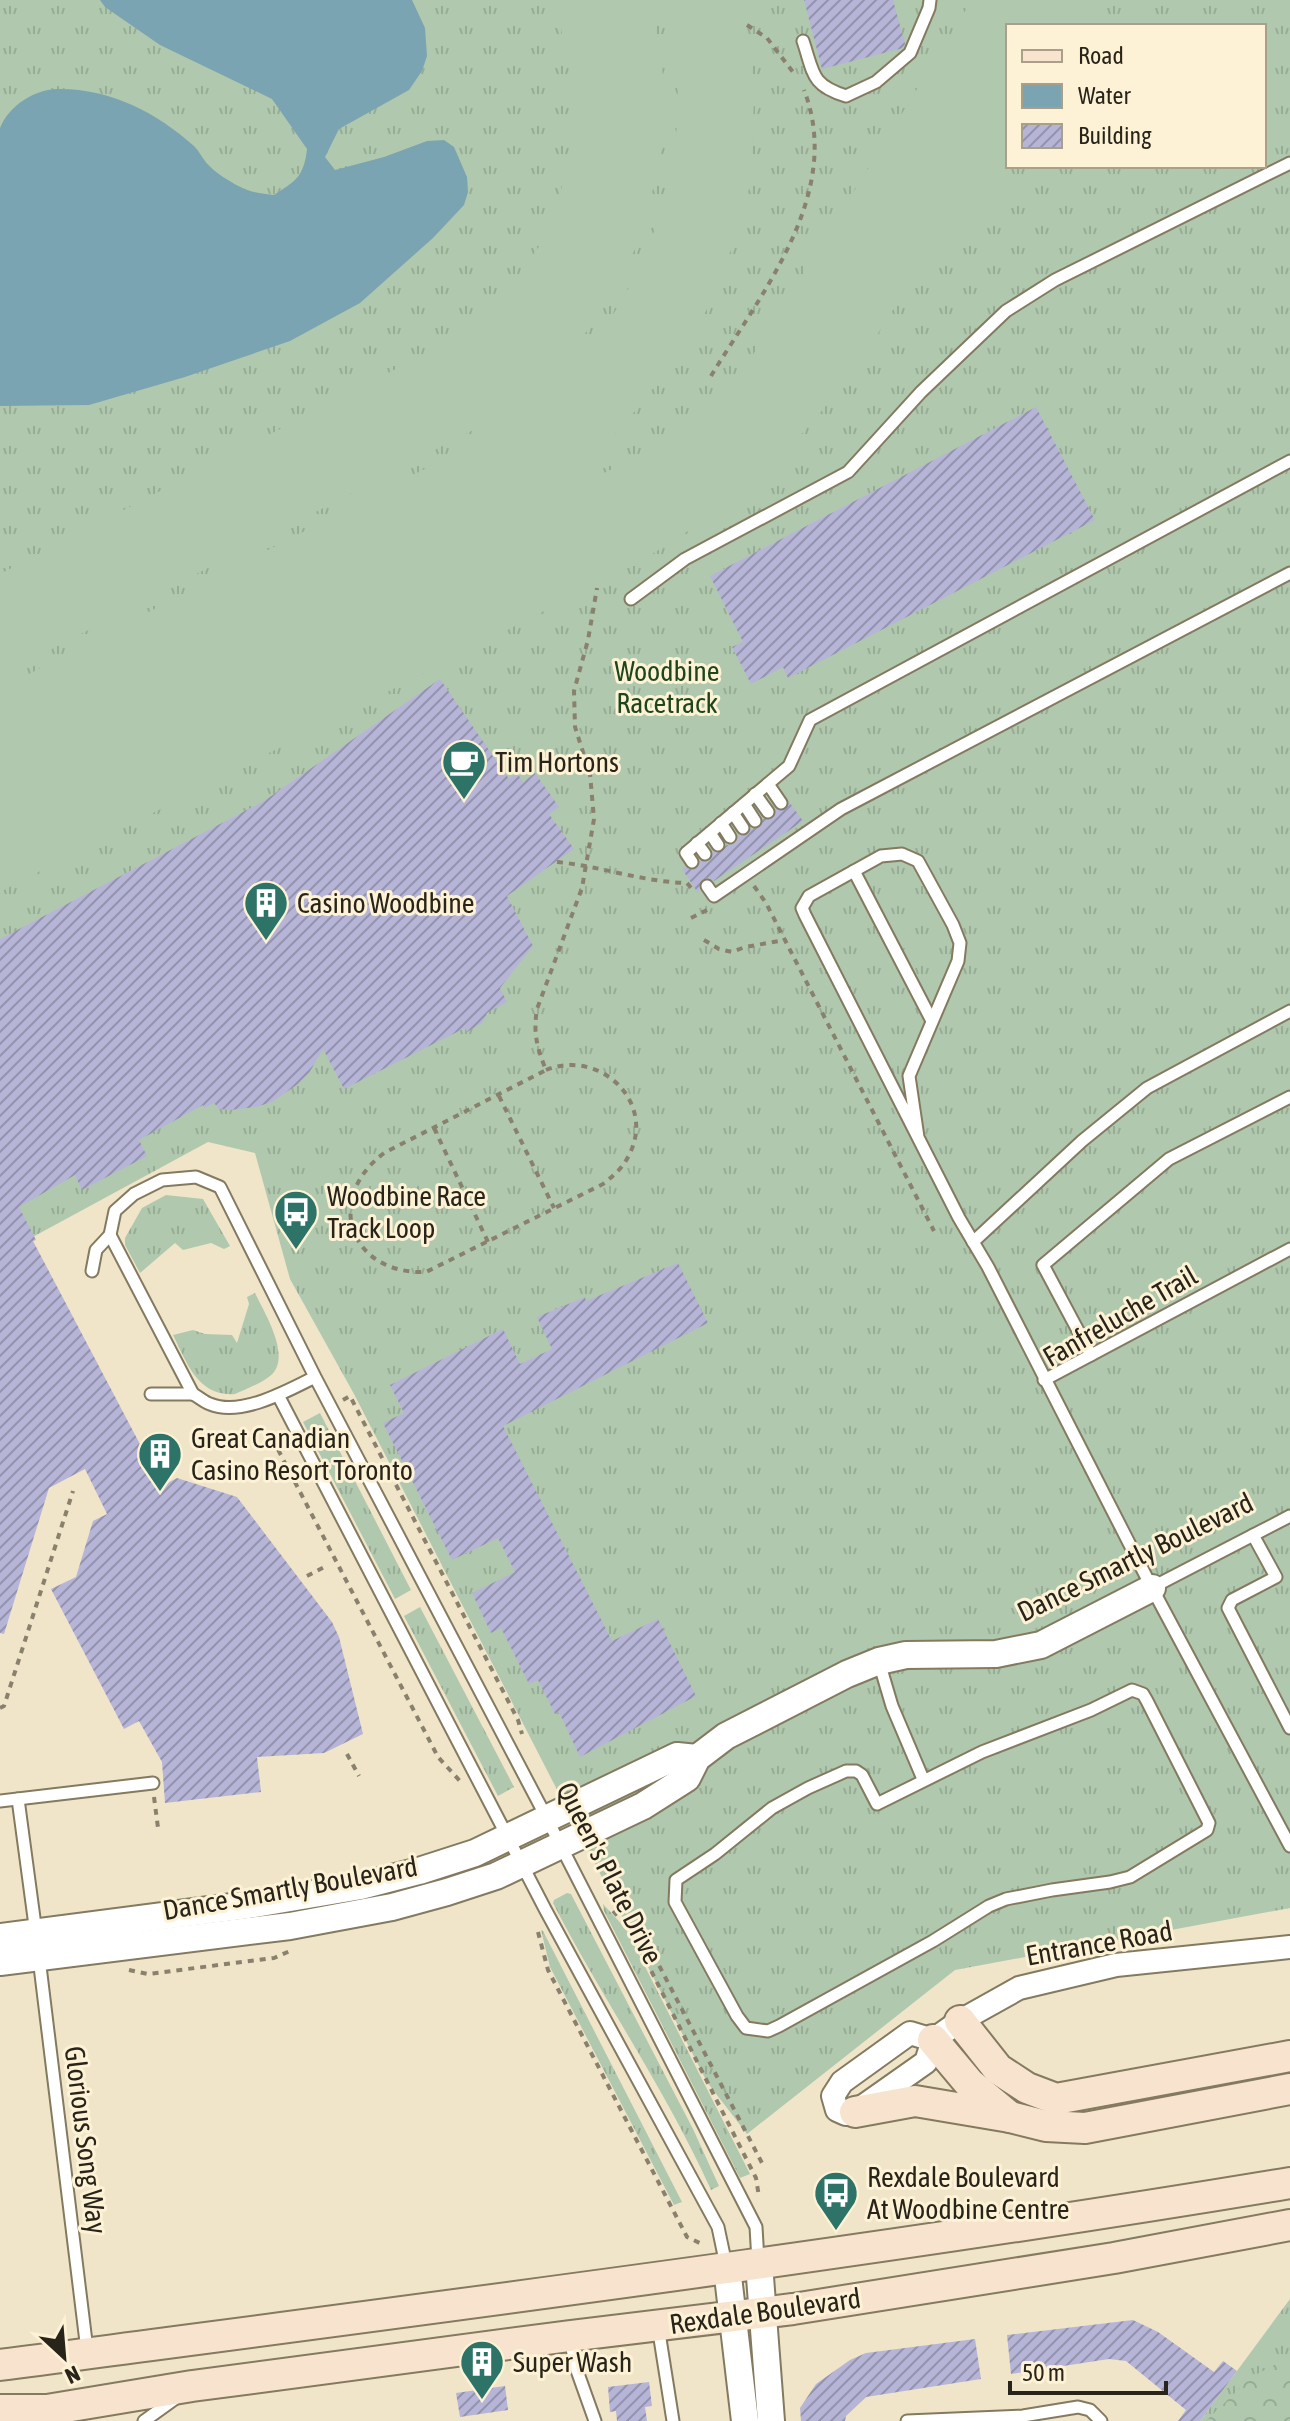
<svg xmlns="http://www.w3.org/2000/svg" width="1290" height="2421" font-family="'Asap Condensed',sans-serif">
<defs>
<pattern id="grass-tufts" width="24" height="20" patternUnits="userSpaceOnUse" patternTransform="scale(2)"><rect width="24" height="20" fill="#b0c8ae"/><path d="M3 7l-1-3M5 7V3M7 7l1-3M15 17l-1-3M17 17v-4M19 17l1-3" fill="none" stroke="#97ac95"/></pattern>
<pattern id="forest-crowns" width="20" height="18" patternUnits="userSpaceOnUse" patternTransform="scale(2)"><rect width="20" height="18" fill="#b0c8ae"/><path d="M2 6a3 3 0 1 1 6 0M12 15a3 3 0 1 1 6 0" fill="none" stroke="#97ac95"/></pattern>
<pattern id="building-hatch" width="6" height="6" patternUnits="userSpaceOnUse" patternTransform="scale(2)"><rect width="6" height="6" fill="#b6b5d8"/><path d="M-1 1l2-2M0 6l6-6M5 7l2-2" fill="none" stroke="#9493ae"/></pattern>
</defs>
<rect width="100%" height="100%" fill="#f0e5c8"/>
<g fill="url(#grass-tufts)" fill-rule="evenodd">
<path d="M0,0H1290V1908L955,1970L747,2134L707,2082L354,1394L290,1279L255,1153L208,1142L18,1245L0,1213ZM1008,26H1264V166H1008Z"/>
<path d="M166,1195L203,1199L230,1246L224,1249L211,1243L183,1250L175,1243L140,1273L125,1245V1238L142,1208Z"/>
<path d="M255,1293C264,1312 293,1358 270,1376C260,1384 246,1389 235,1394C198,1397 187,1363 173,1335L193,1330L205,1334L232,1335L237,1343L249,1304L247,1297Z"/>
<path d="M320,1413L411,1590L395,1599L303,1422Z"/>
<path d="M420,1607L514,1787L498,1796L404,1616Z"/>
<path d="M567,1893L571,1894L693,2129L719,2186L711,2190C666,2090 603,2000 553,1903L554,1900Z"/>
<path d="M603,1904L626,1929L750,2174L740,2178L604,1911Z"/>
<path d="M541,1930L543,1931L682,2202L674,2205L550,1967Z"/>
<path d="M1290,2299V2421H1200Z"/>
</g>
<path fill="url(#forest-crowns)" d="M1290,2357V2421H1206L1251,2377Z"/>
<g fill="#b0c8ae">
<path d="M551,0H649L661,56L666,114L655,181L641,237L612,296L577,345L532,390L481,426L0,676V574L448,342L514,282L540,245L557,204L568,164L573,116L571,81L561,29Z"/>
<path d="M664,0H742L754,97L751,182L733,245L706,311L674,362L624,425L574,473L514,518L652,449L708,410L741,374L972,0H1080L1064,26H1008L1006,137L1009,166L1007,181L1000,196L969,231L933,247L849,379L781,458L736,500L643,560L0,892V689L494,433C520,415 548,397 570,372C659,271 702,132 664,0Z"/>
</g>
<path fill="#7ba4b3" d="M100,0H412L425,28L427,56L422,71L409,90L339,129L325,157L335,170L384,157L427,141L444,140L454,147L467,177L468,192L464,205L433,238L360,303L290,341L185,377L89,405L0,406V128C9,106 33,90 57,89C109,88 156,112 194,146C199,151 201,156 205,161C212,171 233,184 245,189C253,193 265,194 274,195C296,181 304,176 307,149L272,99L160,45L105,7Z"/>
<g fill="url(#building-hatch)">
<path d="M804,0H893L905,44L903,48L822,69Z"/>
<path d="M1036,407L1095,520L788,678L783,667L751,684L732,647L743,642L710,576Z"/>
<path d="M440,679L509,779L517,773L523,782L535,773L559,807L549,814L574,849L507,896L533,946L500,988L507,1002L487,1013L483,1022L467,1032L465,1028L344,1089L323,1049L309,1073L298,1084L272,1102L256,1107L230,1110L219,1109L214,1103L204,1108L203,1105L139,1140L147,1156L82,1190L75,1175L19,1207L36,1240L33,1241L162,1486L177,1478L237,1497L332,1622L339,1637L363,1734L324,1753L257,1757L261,1792L165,1803L162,1762L139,1721L124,1729L51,1589L76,1577L93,1521L107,1514L85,1469L49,1488L4,1634L0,1633V939L264,801Z"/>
<path d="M789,802L803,821L714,881L707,878L702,880L698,893L682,869L685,867L693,870L699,866L700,861H709L713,852H722L726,845H731L737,842L738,835L744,836L751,829L759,828L763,819H772L776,810H785Z"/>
<path d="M678,1263L708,1323L503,1426L612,1641L658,1619L696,1696L580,1757L559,1712L555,1714L538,1680L529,1684L501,1628L491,1633L472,1593L515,1572L498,1538L452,1560L383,1423L404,1413L390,1385L503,1329L520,1364L552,1349L537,1317L585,1297L586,1301Z"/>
<path d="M1133,2320L1158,2332L1214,2372L1223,2361L1237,2371L1200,2421H1178L1186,2410L1126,2361L1109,2359L1011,2374L1007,2335Z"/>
<path d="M975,2339L981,2379L866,2397L846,2416L845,2421H801L800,2408L816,2384L850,2360L866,2353Z"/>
<path d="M649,2382L652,2406L645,2407L647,2421H617L616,2411L610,2412L608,2387Z"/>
<path d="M505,2386L508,2410L460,2417L456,2393Z"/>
</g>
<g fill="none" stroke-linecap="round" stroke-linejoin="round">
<g stroke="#837a60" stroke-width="15">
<g id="service">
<path d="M803,41C814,74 811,85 846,96L876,82L910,53L929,8L930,0"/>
<path d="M631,599L685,559L848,472L921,392L1006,311L1055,280L1290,163"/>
<path d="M768,784L781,803"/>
<path d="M755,794L768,812"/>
<path d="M744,804L755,821"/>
<path d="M733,813L743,828"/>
<path d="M721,823L730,837"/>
<path d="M710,833L718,845"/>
<path d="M697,843L705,854"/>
<path d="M692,862L686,853L789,766L810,720L1290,461"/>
<path d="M854,871L932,1021"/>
<path d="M707,886L714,896L841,809L1290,573"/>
<path d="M918,1137L909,1076L958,961L960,943L953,925L918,861L902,854L881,856L809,896L802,908L805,915L959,1218L988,1267L1152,1588L1290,1846"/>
<path d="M973,1242L1082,1141L1147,1088L1290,1011"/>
<path d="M92,1271L96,1250L110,1235"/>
<path d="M1091,1355L1043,1265L1169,1159L1290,1097"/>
<path d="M315,1377C287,1391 241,1417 210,1404C204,1402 199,1397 193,1394L110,1235L115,1211L134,1194L162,1180L196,1177L220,1187L315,1377L542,1809L756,2227L758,2261"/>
<path d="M1044,1380L1290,1249"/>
<path d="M151,1394H193"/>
<path d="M278,1395L545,1909L718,2227L726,2265"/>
<path d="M1253,1535L1276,1577L1232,1600L1228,1608L1290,1728"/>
<path d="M1153,1587L1290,1516"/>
<path d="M879,1662L892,1706L923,1779"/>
<path d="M1132,1690L1143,1694L1147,1701L1209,1823L1207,1830L1130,1877L1110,1882L1052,1890L1006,1899L989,1906L933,1941L779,2026L768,2031L746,2028L737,2016L675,1902L676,1880L715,1854L772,1808L808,1788L846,1771H856L862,1775L877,1804L982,1752L1091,1710Z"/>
<path d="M18,1799L36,1933"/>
<path d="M0,1801L153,1783"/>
<path d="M39,1958L87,2350"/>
<path d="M658,2326L673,2421"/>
<path d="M570,2337L575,2365L595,2421"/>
<path d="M144,2421L176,2398"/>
<path d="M907,2421L1023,2416L1078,2407L1090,2410L1101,2421"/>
</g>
</g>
<g stroke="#837a60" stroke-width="26">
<path id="minor" d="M933,2040L910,2033L842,2082L833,2096L837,2110L846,2114L855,2112L926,2062L933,2040L960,2021L1019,1988L1116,1965L1290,1947"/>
</g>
<g stroke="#837a60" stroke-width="30">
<g id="tertiary">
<path d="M0,1937L248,1905L361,1886L419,1871L475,1853L677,1756L697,1758"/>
<path d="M0,1962L290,1926L392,1907L447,1892L496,1876L643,1806L687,1778L697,1758L726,1736L847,1674L879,1661L906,1655L996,1654L1041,1645L1152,1588"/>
<path d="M759,2264L771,2421"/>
<path d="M727,2268L745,2421"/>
</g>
</g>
<g stroke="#837a60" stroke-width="34">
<g id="secondary">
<path d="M960,2021L998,2069L1027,2088L1056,2099L1290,2056"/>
<path d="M933,2040L969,2083L1010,2117"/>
<path d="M855,2112L915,2101L1010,2117L1046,2126L1085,2128L1290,2089"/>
<path d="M0,2365C430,2308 862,2254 1290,2183"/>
<path d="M0,2410H47L192,2386L570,2336L793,2309L1114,2258L1290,2225"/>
</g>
</g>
<g stroke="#89816e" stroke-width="4" stroke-dasharray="6 6" stroke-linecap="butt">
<path d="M747,25L767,38L796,76"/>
<path d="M711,376C762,292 844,193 804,90"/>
<path d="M557,862C600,866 643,882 687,883L692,889"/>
<path d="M754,886L766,903L934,1231"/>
<path d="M691,918L707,910"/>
<path d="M704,940L719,949L732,952L745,947L785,940"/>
<path d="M546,1070C600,1048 658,1103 628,1157C622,1169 613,1176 603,1184L426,1272C350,1275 323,1199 384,1153L546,1070C537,1048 533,1033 537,1009L582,888L594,819L590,774L575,727L574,691L588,640L597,588"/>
<path d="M499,1096L554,1208"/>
<path d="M434,1128L488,1242"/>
<path d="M343,1400L350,1396L518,1720L522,1734"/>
<path d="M281,1432L272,1438L438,1757L460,1781"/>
<path d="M307,1576L328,1565"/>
<path d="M0,1708L4,1706L73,1491"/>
<path d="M347,1754L359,1776"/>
<path d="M154,1797L158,1828"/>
<path d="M626,1902L762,2163"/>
<path d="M613,1911L630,1929L756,2178L759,2197"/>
<path d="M538,1932L548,1970L687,2237L704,2245"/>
<path d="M129,1970L148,1974L274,1958L290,1951"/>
</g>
<use href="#service" stroke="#fff" stroke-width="11"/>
<use href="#minor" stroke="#fff" stroke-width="22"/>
<use href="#tertiary" stroke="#fff" stroke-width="26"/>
<use href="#secondary" stroke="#f8e4ce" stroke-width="30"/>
</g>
<defs>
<g id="cafe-pin" transform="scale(2.3)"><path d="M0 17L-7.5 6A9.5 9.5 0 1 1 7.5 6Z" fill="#2d7368" stroke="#fdf2d5"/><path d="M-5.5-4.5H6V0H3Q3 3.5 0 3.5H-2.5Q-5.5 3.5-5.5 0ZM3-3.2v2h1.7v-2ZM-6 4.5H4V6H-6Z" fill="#fff"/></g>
<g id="building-pin" transform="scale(2.3)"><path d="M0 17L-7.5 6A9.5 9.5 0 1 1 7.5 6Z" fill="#2d7368" stroke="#fdf2d5"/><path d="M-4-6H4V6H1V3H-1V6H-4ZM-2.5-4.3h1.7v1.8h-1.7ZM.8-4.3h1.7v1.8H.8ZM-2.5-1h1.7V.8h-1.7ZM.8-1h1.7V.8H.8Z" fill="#fff"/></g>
<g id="bus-pin" transform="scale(2.3)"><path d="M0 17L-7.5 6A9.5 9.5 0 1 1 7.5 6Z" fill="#2d7368" stroke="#fdf2d5"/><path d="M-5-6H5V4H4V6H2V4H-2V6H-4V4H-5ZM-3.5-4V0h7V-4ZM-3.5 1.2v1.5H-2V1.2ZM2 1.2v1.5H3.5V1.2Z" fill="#fff"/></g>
</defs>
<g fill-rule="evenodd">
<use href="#cafe-pin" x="464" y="762"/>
<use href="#building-pin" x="266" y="903"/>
<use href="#bus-pin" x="296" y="1212"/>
<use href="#building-pin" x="160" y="1454"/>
<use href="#bus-pin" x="836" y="2193"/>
<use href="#building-pin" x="482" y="2362"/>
</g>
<g text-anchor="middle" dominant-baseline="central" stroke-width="6" stroke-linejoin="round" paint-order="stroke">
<g font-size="28" fill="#1f451d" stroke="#fdf2d5">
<text x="667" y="671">Woodbine<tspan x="667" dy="32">Racetrack</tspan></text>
</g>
<g font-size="28" fill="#282419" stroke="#fdf2d5" text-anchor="start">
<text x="495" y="762">Tim Hortons</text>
<text x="297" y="903">Casino Woodbine</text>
<text x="327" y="1196">Woodbine Race<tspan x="327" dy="32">Track Loop</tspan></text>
<text x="191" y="1438">Great Canadian<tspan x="191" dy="32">Casino Resort Toronto</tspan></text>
<text x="867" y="2177">Rexdale Boulevard<tspan x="867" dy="32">At Woodbine Centre</tspan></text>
<text x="513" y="2362">Super Wash</text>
</g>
<g font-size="28" fill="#282419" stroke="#fdf2d5">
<text transform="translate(1120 1316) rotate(-30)">Fanfreluche Trail</text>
<text transform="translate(1135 1557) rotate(-26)">Dance Smartly Boulevard</text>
<text transform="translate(610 1873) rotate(63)">Queen's Plate Drive</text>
<text transform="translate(290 1888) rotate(-10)">Dance Smartly Boulevard</text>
<text transform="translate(1099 1943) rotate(-10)">Entrance Road</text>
<text transform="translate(86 2140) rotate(83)">Glorious Song Way</text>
<text transform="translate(765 2311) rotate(-8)">Rexdale Boulevard</text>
</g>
</g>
<rect x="1006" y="24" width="260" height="144" fill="#fdf2d5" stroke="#a8a08a" stroke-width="2"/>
<rect x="1022" y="50" width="40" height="12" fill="#f8e4ce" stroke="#a8a08a" stroke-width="2"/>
<text x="1078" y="64" font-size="24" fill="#282419">Road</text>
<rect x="1022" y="84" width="40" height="24" fill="#7ba4b3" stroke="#a8a08a" stroke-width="2"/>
<text x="1078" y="104" font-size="24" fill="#282419">Water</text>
<rect x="1022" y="124" width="40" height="24" fill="url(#building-hatch)" stroke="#a8a08a" stroke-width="2"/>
<text x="1078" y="144" font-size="24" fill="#282419">Building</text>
<g transform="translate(64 2357) rotate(154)" stroke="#fdf2d5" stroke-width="6" paint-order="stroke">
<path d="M0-6L14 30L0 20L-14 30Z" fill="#282419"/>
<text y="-12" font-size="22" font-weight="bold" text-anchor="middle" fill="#282419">N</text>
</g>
<path d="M1010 2381v12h156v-12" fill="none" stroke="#282419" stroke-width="4"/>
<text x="1022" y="2381" font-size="24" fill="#282419" stroke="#fdf2d5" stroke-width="6" paint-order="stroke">50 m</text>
</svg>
